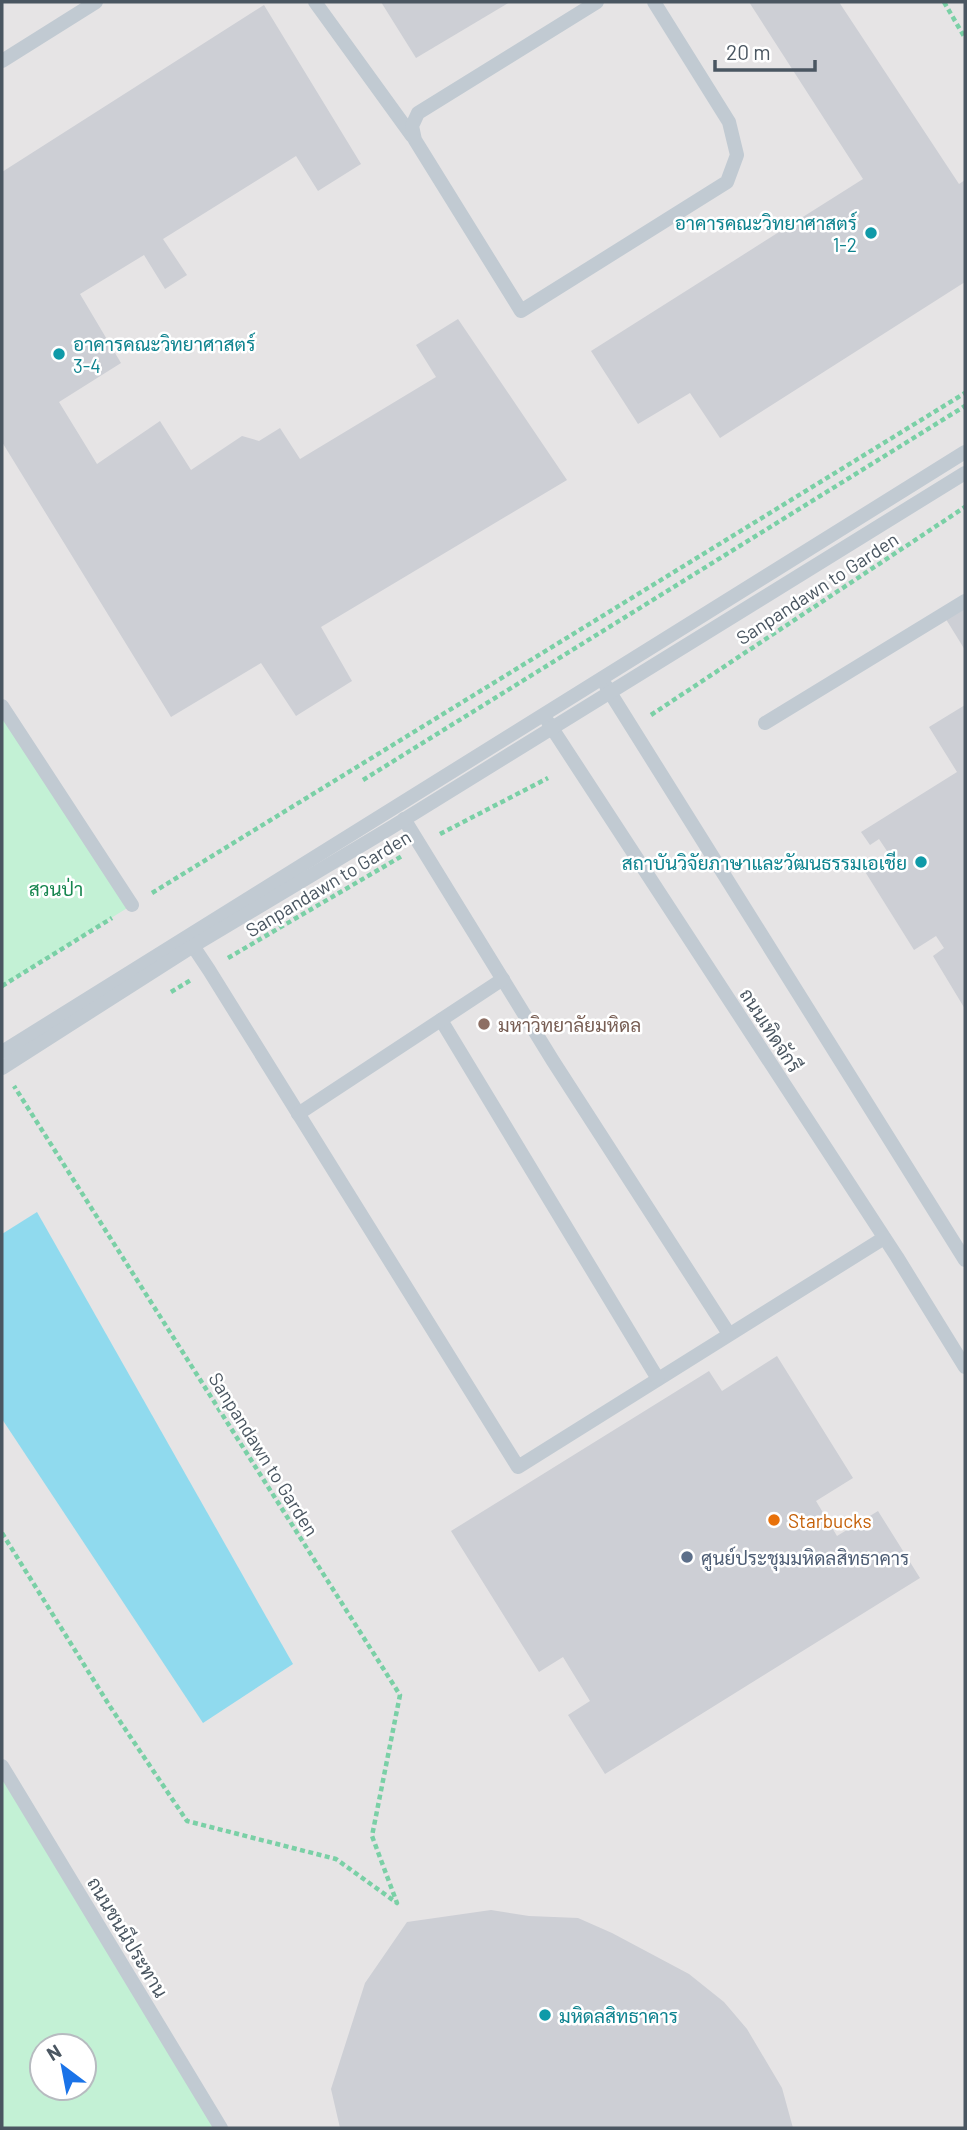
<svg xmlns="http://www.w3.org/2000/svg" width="967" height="2130" font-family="Barlow,Sarabun,sans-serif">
<rect width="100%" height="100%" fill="#f5f3f3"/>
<path fill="#e6e4e5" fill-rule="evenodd" d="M2,2H965V2128H2ZM42,2046H84V2088H42Z"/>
<g fill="#c3f1d5" fill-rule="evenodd">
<path d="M2,706L132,905L2,986Z"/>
<path d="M2,1764L224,2128H2ZM42,2046H84V2088H42Z"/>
</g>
<path fill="#90daee" d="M37,1212L293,1664L203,1723L2,1419V1234Z"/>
<g fill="#cdcfd5">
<path d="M381,2H510L416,58Z"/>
<path d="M749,2H839L959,184L965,180V282L720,438L690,393L638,424L591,351L863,179Z"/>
<path d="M264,5L361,164L318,191L296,156L163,239L187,275L165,289L144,255L80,294L121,363L59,402L97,464L160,421L191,470L242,436L259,441L280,428L300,459L436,377L416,345L458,319L567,480L321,627L352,681L296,716L261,663L171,717L2,442V172Z"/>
<path d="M965,604V650L944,616Z"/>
<path d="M965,705V1009L933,956L944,948L936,936L914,950L864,870L889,854L879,839L870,845L861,832L957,772L929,727Z"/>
<path d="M777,1356L853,1478L816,1501L837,1536L878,1511L920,1578L605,1774L568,1715L590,1701L563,1657L539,1672L451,1531L709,1371L722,1391Z"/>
<path d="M491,1910L529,1916L578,1918L612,1933L689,1974L724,2002L747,2029L782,2088L793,2128H340L331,2089L365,1983L407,1922Z"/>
</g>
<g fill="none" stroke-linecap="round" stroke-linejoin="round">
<g stroke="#7ad0a6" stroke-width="4.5" stroke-dasharray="5 3.5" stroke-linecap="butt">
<path d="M944,2L965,38"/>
<path d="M651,715L965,507"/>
<path d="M363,780L965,406"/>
<path d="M440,834L548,778"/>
<path d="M152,893L965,393"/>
<path d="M228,958L402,856"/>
<path d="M2,986L112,918"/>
<path d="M171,992L191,980"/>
<path d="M2,1533L111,1708L187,1821L336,1859L397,1903L372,1836L400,1695L14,1086"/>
</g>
<g stroke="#c1cad2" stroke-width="14">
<path d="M315,2L412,136"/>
<path d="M597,2L418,113L412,126L415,140L521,311L727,182L737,155L729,122L654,2"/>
<path d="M2,61L96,2"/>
<path d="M606,686L965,1260"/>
<path d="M2,706L132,905"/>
<path d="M548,722L897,1257L965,1367"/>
<path d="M765,723L965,601"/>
<path d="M404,819L553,1061L729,1334"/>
<path d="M193,946L209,970L518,1467L884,1238"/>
<path d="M441,1020L658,1379"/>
<path d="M2,1052L965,452"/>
<path d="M2,1068L193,946L392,827L965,473"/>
<path d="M298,1114L503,979"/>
<path d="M2,1766L221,2128"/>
</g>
</g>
<g fill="#0f9aa8" stroke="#fff" stroke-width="2.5">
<circle cx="871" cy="233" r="7"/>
<circle cx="59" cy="354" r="7"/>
<circle cx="921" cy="862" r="7"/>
<circle cx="545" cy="2015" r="7"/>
</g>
<circle fill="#8d6e63" stroke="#fff" stroke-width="2.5" cx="484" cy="1024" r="7"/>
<circle fill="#e8710a" stroke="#fff" stroke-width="2.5" cx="774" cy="1520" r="7"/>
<circle fill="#5c6f8a" stroke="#fff" stroke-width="2.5" cx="687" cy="1557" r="7"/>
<g text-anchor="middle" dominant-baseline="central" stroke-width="5" stroke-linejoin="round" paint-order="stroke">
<g font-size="19" fill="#0d838f" stroke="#fff" text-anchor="end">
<text x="857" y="222">อาคารคณะวิทยาศาสตร์<tspan x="857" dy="22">1-2</tspan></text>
<text x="73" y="343" text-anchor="start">อาคารคณะวิทยาศาสตร์<tspan x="73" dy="22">3-4</tspan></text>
<text x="907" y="862">สถาบันวิจัยภาษาและวัฒนธรรมเอเชีย</text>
<text x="559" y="2015" text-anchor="start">มหิดลสิทธาคาร</text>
</g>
<g font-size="19" fill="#4a5661" stroke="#fff">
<text transform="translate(817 588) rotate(-33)">Sanpandawn to Garden</text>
<text transform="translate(328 883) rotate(-31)">Sanpandawn to Garden</text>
<text transform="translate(771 1030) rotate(57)">ถนนเทิดจักรี</text>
<text transform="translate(264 1454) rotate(58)">Sanpandawn to Garden</text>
<text transform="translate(128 1937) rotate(59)">ถนนชนนีประทาน</text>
</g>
<g font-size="19" fill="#17864f" stroke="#fff">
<text x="56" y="888">สวนป่า</text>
</g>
<g font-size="19" fill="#785e54" stroke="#fff" text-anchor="start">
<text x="498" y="1024">มหาวิทยาลัยมหิดล</text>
</g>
<g font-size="19" fill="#c56008" stroke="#fff" text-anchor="start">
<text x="788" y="1520">Starbucks</text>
</g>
<g font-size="19" fill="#4e5e75" stroke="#fff" text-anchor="start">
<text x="701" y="1557">ศูนย์ประชุมมหิดลสิทธาคาร</text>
</g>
</g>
<rect width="967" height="2130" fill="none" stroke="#4a5661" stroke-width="7"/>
<g transform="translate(63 2067) rotate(328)"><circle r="33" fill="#ffffff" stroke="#b7bbc0" stroke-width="2"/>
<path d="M0-5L12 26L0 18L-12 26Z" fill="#1a73e8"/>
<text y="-10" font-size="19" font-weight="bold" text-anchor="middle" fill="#4a5661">N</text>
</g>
<path d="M715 60v10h100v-10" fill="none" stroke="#4a5661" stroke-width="3.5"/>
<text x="726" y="60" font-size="21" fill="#4a5661" stroke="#ffffff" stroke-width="5" paint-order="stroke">20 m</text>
</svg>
